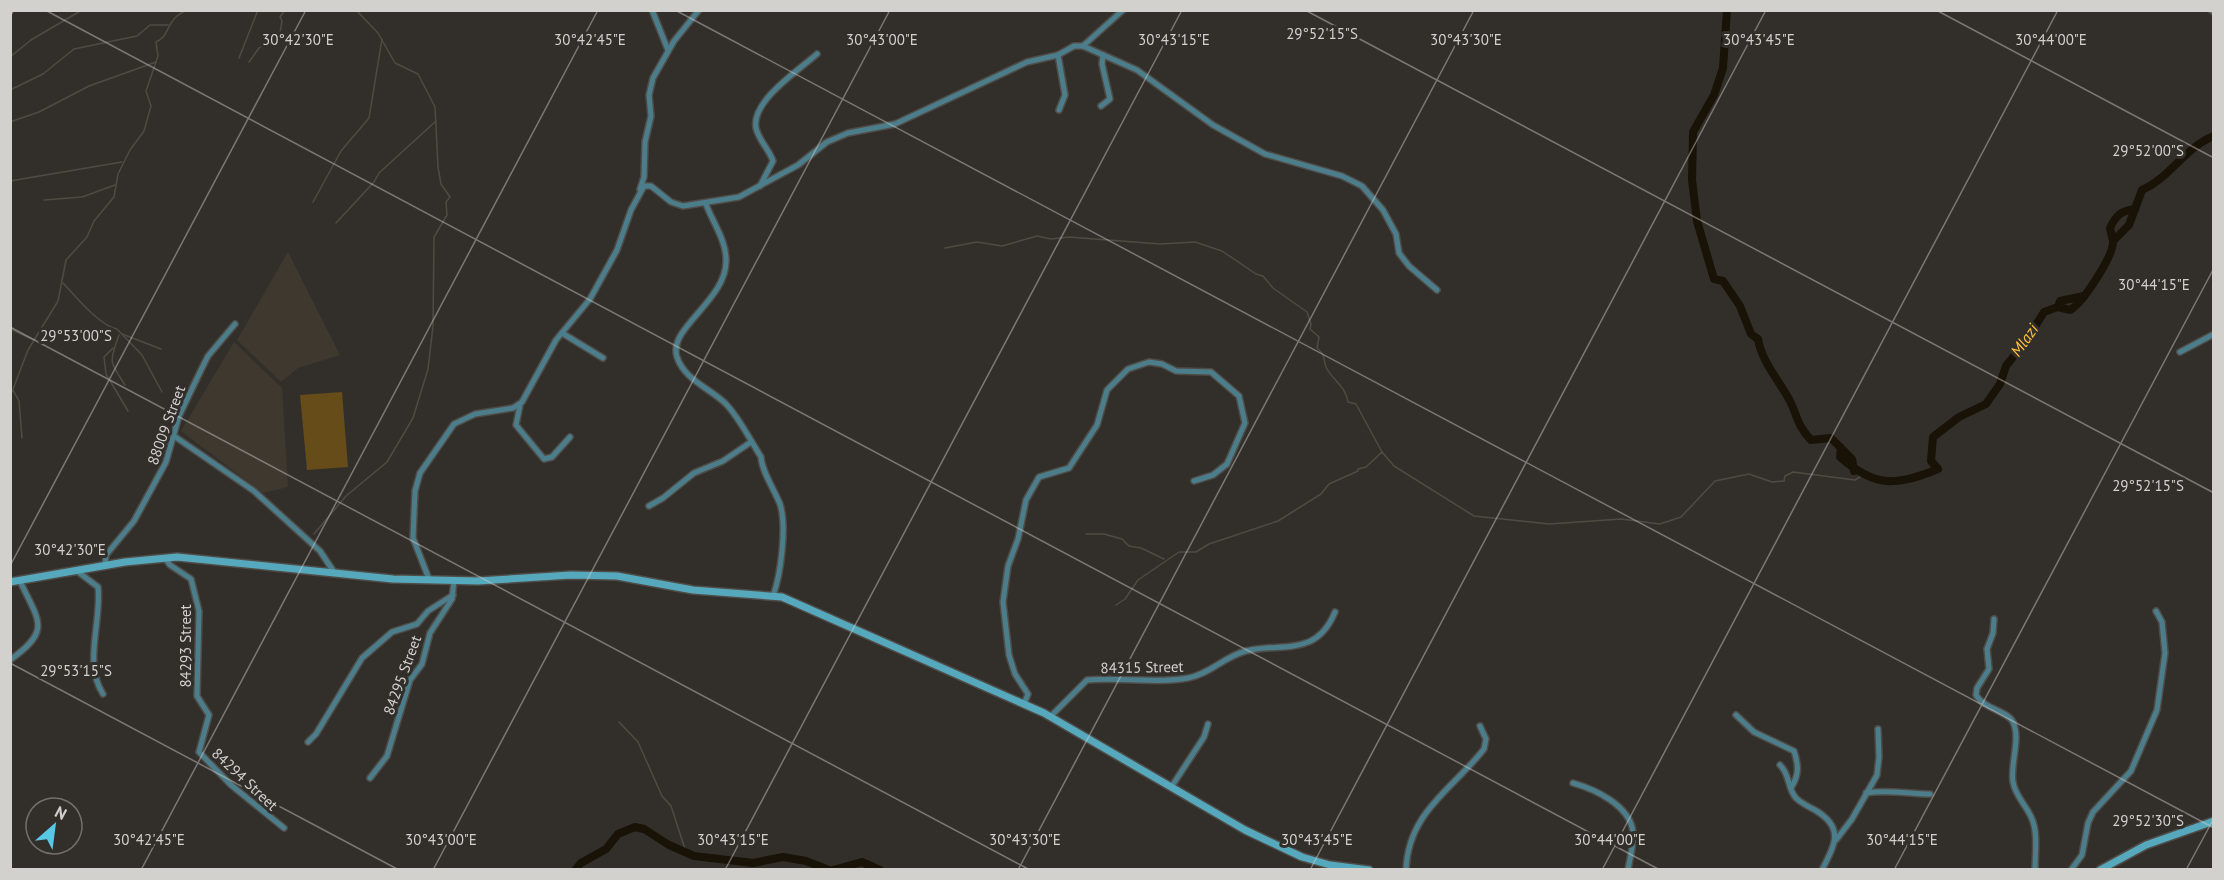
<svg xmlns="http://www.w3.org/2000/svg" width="2224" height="880" font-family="'PT Sans',sans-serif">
<rect width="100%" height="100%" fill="#322f2b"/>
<g fill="#3e382f">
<path d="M288,252L340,355L298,368L281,382L237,340Z"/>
<path d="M234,342L282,388L288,487L263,493L181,431Z"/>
</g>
<path fill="#654c18" d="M342,392L348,467L307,470L300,395Z"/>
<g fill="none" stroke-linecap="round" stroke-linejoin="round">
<g stroke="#504b42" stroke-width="1.5">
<path d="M10,57L31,40L82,10"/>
<path d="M239,58L258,10"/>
<path d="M249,62L259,48L280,33L282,21L280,17L285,10"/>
<path d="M10,90L43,74L74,49L137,36L150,25H168"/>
<path d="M10,122L39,112L89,86L156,62"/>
<path d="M10,181L122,162"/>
<path d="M44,200L82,197L115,185"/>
<path d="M313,202L341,151L369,118L382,39"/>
<path d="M336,223L374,182L379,173L436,121"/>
<path d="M945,248L977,242L1002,246L1037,236L1051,239L1069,237L1160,244L1195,242L1222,251L1256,274L1263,276L1273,288L1307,312L1311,324L1310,329L1319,337L1317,348C1327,356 1322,360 1327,369C1334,381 1346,387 1348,402L1356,404L1382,452"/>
<path d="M63,283C75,296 100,326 117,329L142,355L162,392"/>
<path d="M10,329L34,340"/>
<path d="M122,334L161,349"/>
<path d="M119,335C109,363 109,360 125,385"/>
<path d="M113,348L104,357L106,374L128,411"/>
<path d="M13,390L19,401L22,438"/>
<path d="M10,397L28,350L58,301L66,260L87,237L94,221L114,197L118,174L130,150L144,131L151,106L146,91L158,56L156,42C171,36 165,18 188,10"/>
<path d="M10,494L11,496"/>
<path d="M314,534L346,496L387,462L413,418L428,369L433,326L434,237L447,215L446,202L450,197L441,184L438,167L435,107L418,74L395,63L378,33L356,10"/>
<path d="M1086,534H1104L1122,539L1129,546L1141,548L1164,559"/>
<path d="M1116,605L1125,599L1138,580L1179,552H1196L1209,544L1278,521L1321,494L1329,484L1358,471V469L1366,467L1382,452L1394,466L1474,516L1549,524L1621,519L1660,524L1681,517L1715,481L1749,474L1772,482L1784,481L1785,476L1793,472L1855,480L1863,475"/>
<path d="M619,722L638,742L662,796L671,806L686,852"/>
</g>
<g stroke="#191206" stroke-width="8">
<path d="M1727,10L1723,68L1714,95L1693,132L1692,180L1697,221L1714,279L1723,281L1740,306L1751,334L1758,339C1762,363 1780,381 1791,403C1798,419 1798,426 1811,440L1831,438L1841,448L1840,457C1875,488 1897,486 1938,469L1931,461L1933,437L1959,417L1986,404L2000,384L2006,366L2028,338L2044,312L2058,307L2070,310C2083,303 2114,255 2113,241L2129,225L2142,190C2170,178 2185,147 2214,136"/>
<path d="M2113,241L2110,228C2116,215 2121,211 2135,209"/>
<path d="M2058,307L2060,301L2084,296"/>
<path d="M1841,448L1852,459L1854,471"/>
<path d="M575,870L581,863L606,849L618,834L635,827L644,829L669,845L694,856L753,863L783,857L806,861L829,870"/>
<path d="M833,870L862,862L880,870"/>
</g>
<g stroke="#4f4c48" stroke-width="8">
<g id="street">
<path d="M652,10L668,50"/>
<path d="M2211,10L2214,12"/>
<path d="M1083,46L1123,10"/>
<path d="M1058,55L1065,95L1059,110"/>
<path d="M1101,106L1110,99L1102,64L1103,55"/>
<path d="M760,186L773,161C769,149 759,141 756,128C751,101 799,70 817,54"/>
<path d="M640,189L644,177L645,142L651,116L649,95L653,78L674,41L699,10"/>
<path d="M706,204C712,221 726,240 726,259C728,300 667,328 677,357C684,379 709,388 725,403C739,417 750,440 761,457C762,472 774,489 780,504C787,526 781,574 773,596"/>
<path d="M562,333L603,358"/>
<path d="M2180,352L2214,334"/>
<path d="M520,405L516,425L544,459L552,457L570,437"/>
<path d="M174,436L254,491L320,551L334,572"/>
<path d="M649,506L663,498L694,473L723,461L751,442"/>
<path d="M165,558L170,565L191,579L199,611L197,696L209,715L199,752L231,785L284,828"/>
<path d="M105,566L106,555L134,521L166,462L179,416L201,370L208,356L235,324"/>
<path d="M77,571L98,587C102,621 83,663 103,694"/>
<path d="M429,579L413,538L415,491L420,473L454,424L475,414L513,408L522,402L556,340L590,299L617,250L631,210L644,186H651L671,202L683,206L739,197L798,165L827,142L848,133L895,124L1027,62L1058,55L1074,46H1083L1137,70L1213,125L1265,154L1342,176L1362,186L1383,210L1396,234L1399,253L1409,266L1437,290"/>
<path d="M1994,619L1993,633L1987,649L1989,669L1977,688L1976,695C1985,710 2007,710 2013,722C2021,739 2010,764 2013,782C2015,796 2027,806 2032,819C2038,833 2035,854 2035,870"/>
<path d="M10,660C52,630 39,622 20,581"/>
<path d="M1024,704L1028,694L1015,674L1009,655L1003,602L1008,566L1018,539L1026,500L1039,477L1069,468L1097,425L1107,390L1128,369L1149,362L1162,364L1176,371L1211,372L1239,396L1245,423L1227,464L1213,475L1194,481"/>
<path d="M1736,715L1754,732L1794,751C1799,766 1799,775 1791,788"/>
<path d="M1050,717L1087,680C1120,677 1156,684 1188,678C1210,674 1225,656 1246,651C1282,642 1316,658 1335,612"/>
<path d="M308,742L316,734L362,658L392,632L417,624L428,611L453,595"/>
<path d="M1780,765C1790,774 1787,788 1796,798C1801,803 1809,807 1815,810C1845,828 1835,844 1822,870"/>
<path d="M370,778L387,756L410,680L422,664L430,633L452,599L454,581"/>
<path d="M1573,783C1594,789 1630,805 1633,832C1634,844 1630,857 1628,870"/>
<path d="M1172,786L1204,737L1208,724"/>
<path d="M1866,793C1888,789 1908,794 1930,794"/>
<path d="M1836,840L1852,819L1877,775L1879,757L1878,729"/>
<path d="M1406,870C1408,812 1452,790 1484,749L1486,739L1480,726"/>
<path d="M2071,870L2082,855L2088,823L2093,812L2131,771L2157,710L2165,653L2162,622L2156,611"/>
</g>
</g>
<g stroke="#4f4c48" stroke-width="10">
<g id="secondary">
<path d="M10,582L125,562L177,557L393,579L478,581L571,575L617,576L693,590L782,597L1044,713L1245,830L1302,857L1330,865L1369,870"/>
<path d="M2100,870L2146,845L2214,821"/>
</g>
</g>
<use href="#street" stroke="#4c7d8a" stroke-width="5"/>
<use href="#secondary" stroke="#56a9bd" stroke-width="7"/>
</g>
<path fill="none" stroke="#d2d1ce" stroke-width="1.5" stroke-opacity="0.45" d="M45,10L1660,870M675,10L2214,828M1305,10L2214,493M1936,10L2214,158M10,17L14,10M10,327L1030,870M10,566L306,10M10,663L399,870M141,870L598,10M433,870L890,10M725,870L1182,10M1018,870L1474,10M1310,870L1766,10M1602,870L2058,10M1894,870L2214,268M2186,870L2214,818"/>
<g text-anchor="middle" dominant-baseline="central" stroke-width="6" stroke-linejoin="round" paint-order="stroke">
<g font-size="15" fill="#d2d1ce" stroke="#322f2b">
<text transform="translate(166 425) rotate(-70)">88009 Street</text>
<text transform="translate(185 646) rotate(-90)">84293 Street</text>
<text transform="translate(1142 667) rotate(-1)">84315 Street</text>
<text transform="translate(402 675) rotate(-70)">84295 Street</text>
<text transform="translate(245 779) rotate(43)">84294 Street</text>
</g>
<g font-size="16" font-style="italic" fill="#ffc03c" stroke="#322f2b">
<text transform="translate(2024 340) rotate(-55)">Mlazi</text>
</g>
</g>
<g font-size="15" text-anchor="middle" fill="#d2d1ce" stroke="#322f2b" stroke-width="6" stroke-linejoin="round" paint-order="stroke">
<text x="1322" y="39">29°52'15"S</text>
<text x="298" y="45">30°42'30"E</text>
<text x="590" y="45">30°42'45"E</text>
<text x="882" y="45">30°43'00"E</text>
<text x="1174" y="45">30°43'15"E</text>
<text x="1466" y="45">30°43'30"E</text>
<text x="1759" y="45">30°43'45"E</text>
<text x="2051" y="45">30°44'00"E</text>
<text x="2148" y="156">29°52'00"S</text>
<text x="2154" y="290">30°44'15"E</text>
<text x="76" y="341">29°53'00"S</text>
<text x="2148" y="491">29°52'15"S</text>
<text x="70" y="555">30°42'30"E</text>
<text x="76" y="676">29°53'15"S</text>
<text x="2148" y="826">29°52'30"S</text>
<text x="149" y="845">30°42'45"E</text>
<text x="441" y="845">30°43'00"E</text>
<text x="733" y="845">30°43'15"E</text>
<text x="1025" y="845">30°43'30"E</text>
<text x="1317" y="845">30°43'45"E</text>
<text x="1610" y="845">30°44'00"E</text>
<text x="1902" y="845">30°44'15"E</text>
</g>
<rect width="2224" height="880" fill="none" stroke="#d2d1ce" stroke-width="24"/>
<g transform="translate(54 826) rotate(28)"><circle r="28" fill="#322f2b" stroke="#72706c" stroke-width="1.5"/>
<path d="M0-4.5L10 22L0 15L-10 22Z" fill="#58c8e4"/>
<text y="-9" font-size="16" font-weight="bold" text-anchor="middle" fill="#d2d1ce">N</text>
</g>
</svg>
